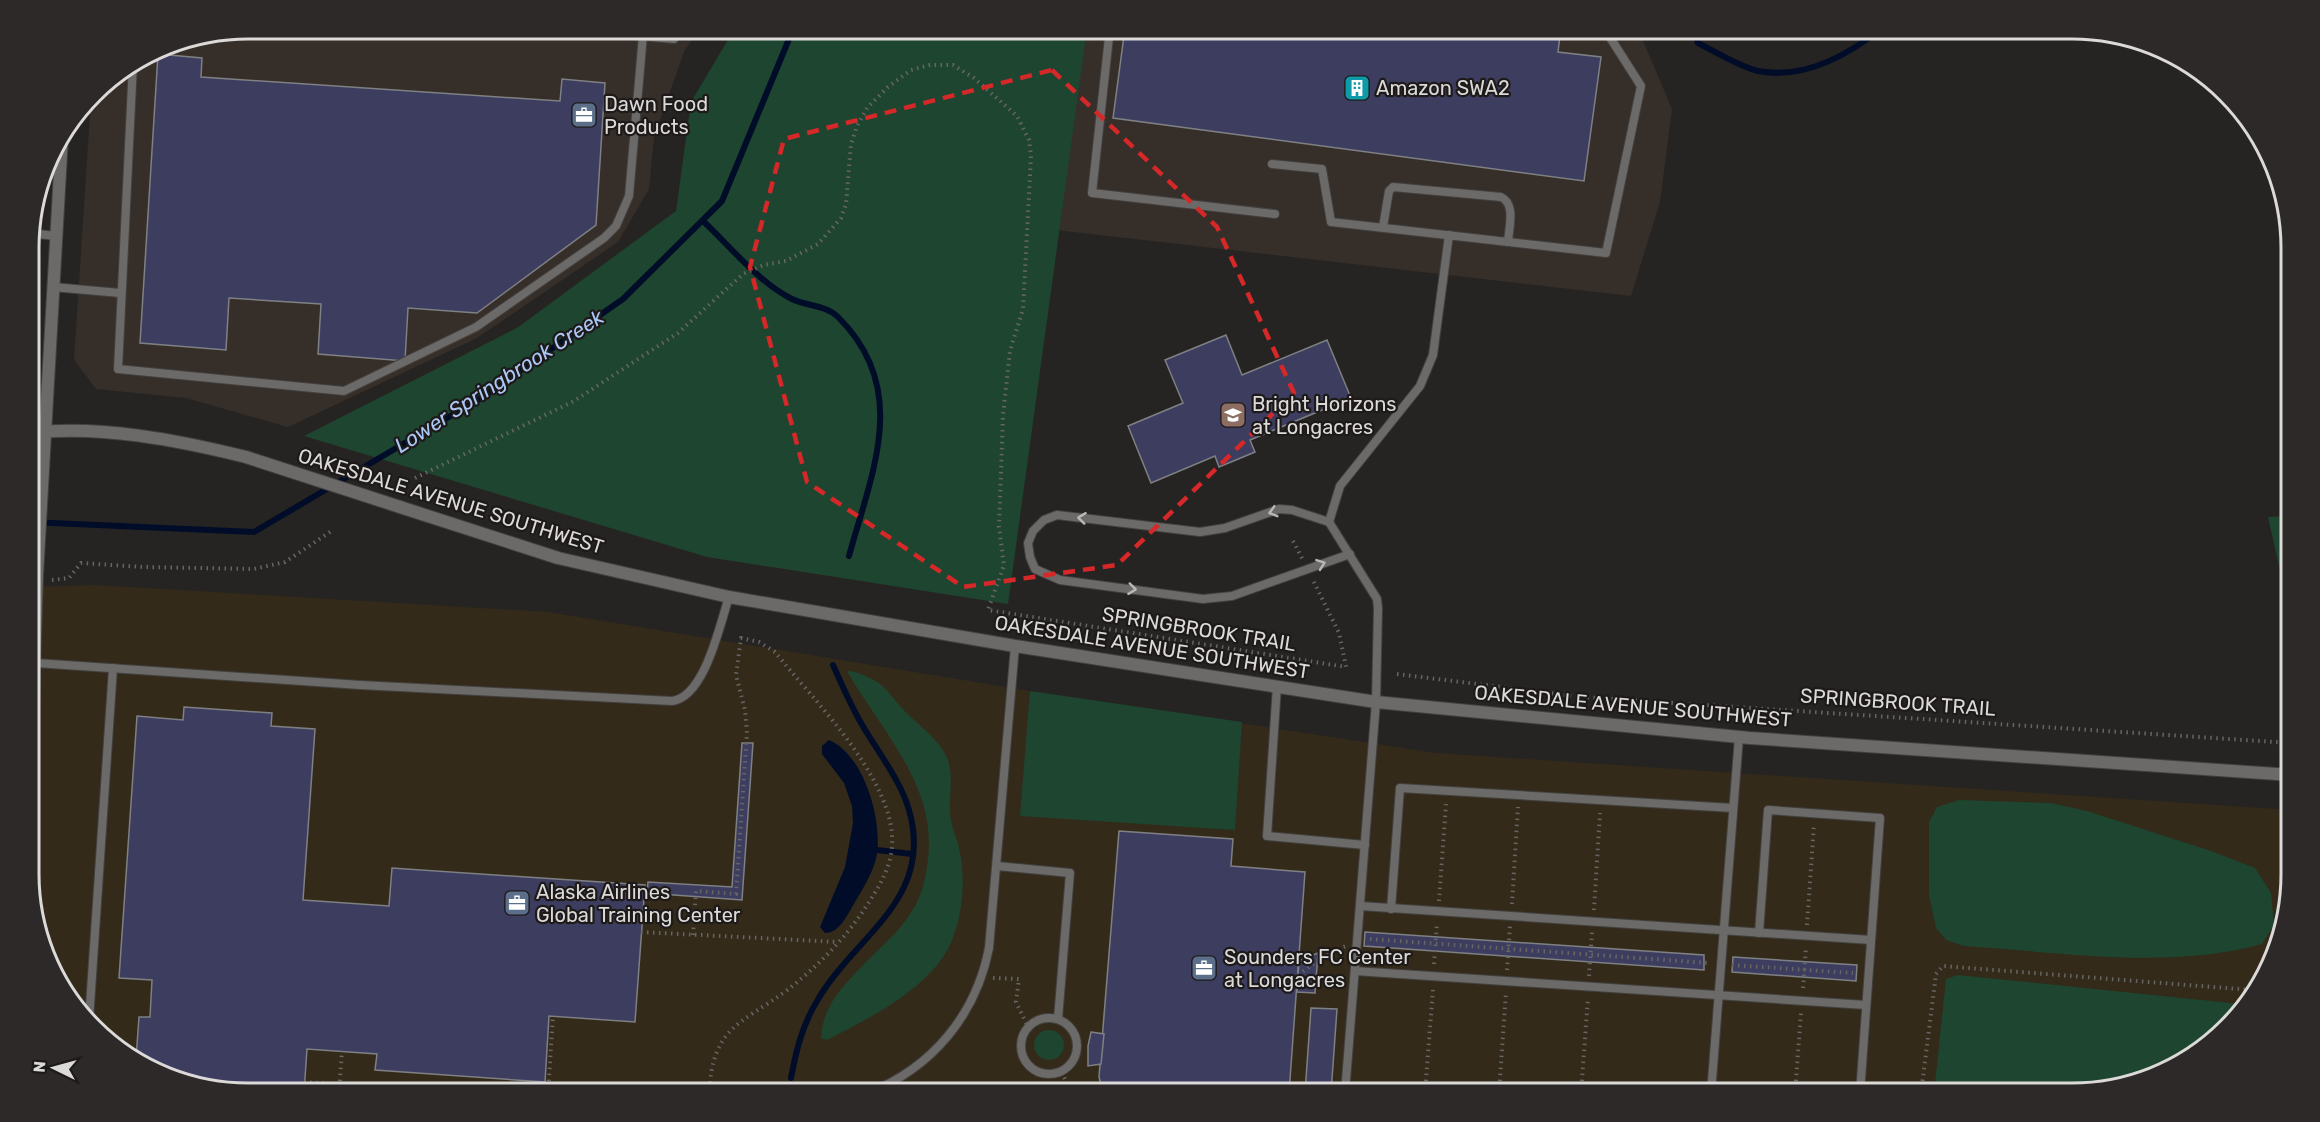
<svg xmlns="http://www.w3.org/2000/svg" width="2320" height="1122" font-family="Rubik,sans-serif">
<rect width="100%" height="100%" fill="#262422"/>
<path fill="#332a1a" d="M95,585L548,612L1030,691L1436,753L2291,810V875L2269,971L2194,1056L2143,1082L2086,1093H248L151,1071L74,1007L30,903V587Z"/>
<g fill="#362e29">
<path d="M248,28L699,29L684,52L654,137L649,189L618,242L477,338L288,427L186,398L96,389L74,360L91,99L103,83L164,45Z"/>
<path d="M1069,29H1638L1672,109L1660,202L1631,296L1047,229Z"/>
</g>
<g fill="#1e452f">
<path d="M735,28L1087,29L1008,604L707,557L304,436L517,328L676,211L691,102Z"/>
<path d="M2290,516L2291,619L2268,517Z"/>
<path d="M847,671C857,671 872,678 880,684C889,691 894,700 902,708C917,725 942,740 949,763C953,780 949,796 950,813C951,827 958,840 960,853C966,881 962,921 949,947C927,990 868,1019 827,1040L821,1038C823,1004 844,985 866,962C882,946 900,931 912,911C922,896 926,877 928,859C937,785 881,731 847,671Z"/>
<path d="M1030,691L1242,722L1235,830L1020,816Z"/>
<path d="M1959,800L2051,803L2087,811L2211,851L2255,868L2271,893L2274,925L2262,944C2170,970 2059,952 1964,946L1946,940L1936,928L1929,895V822L1937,807Z"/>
<path d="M1958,975L2240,1004L2194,1056L2143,1082L2086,1093H1934L1946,979Z"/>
<circle cx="1049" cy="1045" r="15"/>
</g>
<path fill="#010d28" d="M829,740C865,755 884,824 876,859C871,877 860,893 851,909C845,919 838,933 825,933L820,927L845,867L853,823L852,806L844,783L822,754V746Z"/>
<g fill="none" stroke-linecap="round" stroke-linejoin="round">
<g stroke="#010d28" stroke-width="6">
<path d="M1693,28L1698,43C1716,52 1738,66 1758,71C1804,80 1847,56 1882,28"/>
<path d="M703,221C730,246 758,282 792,299C806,306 826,305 838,317C911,389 872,472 849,556"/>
<path d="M30,522L254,532L481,398L623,299L722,201L789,39L796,28"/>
<path d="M877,850L912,854"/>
<path d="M791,1078C796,1051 802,1026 817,1001C854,936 935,900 909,810C900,779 877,751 861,723C850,704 842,685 833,665"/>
</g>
</g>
<g fill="#3d3d60" stroke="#7f8083" stroke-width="1.5">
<path d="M1125,28H1561L1558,52L1601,57L1584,181L1113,118Z"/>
<path d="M158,54L202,58L201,77L560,101L562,79L605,83L596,225L477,313L408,308L405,361L318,354L321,304L229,298L226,350L140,343Z"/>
<path d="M1226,335L1242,375L1327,340L1351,398L1250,440L1255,452L1219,467L1215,456L1151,483L1128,426L1183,403L1165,360Z"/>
<path d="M184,707L272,713L271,726L315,729L303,900L389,906L392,868L645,885L635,1022L549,1016L545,1082L375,1070L377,1054L307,1049L304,1093L248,1094L151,1071L136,1059L139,1017H150L152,980L119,978L137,716L183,720Z"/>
<path d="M742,743H753L742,900L647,893L648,882L732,887Z"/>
<path d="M1119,831L1233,839L1231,866L1305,872L1289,1093H1103L1099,1077Z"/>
<path d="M1365,932L1704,955V970L1364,946Z"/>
<path d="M1318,953L1315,993L1297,992L1299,961Z"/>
<path d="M1733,957L1857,965L1856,981L1732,972Z"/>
<path d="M1311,1008L1337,1009L1331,1093H1305Z"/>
<path d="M1091,1032L1104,1034L1101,1064L1088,1066V1046Z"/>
</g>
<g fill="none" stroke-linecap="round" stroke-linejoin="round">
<g stroke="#43413f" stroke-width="10">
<g id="service">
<path d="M552,28L674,39L679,28"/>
<path d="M1110,28L1092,193L1275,214"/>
<path d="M133,64L118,369L344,391L476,327L604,238L616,226L629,196L643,35"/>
<path d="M1272,164L1322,169L1331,222L1606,253L1641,86L1604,28"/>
<path d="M1383,227L1389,191L1393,187L1501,197C1516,204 1509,227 1508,242"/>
<path d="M29,233L56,236"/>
<path d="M53,287L120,293"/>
<path d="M1329,522L1340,486L1420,386L1433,355L1449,235"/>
<path d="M36,663L360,685L672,701C705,697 720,624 729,597"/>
<path d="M1277,686L1267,836L1365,845"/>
<path d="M997,866L1070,873L1058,1019"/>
<path d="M1360,906L1871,940"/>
<path d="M1391,909L1400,788L1733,808"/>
<path d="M1759,933L1768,810L1880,818L1860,1093"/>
<path d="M1355,971L1866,1005"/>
<circle cx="1049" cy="1046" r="28"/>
<path d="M89,1020L113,668"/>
<path d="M868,1093C932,1068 976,1015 989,948L1015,646"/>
<path d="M1345,1093L1376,702L1378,608L1377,599L1329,522L1292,510L1279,509L1225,528L1200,532L1057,515L1044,520L1033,531L1028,543L1030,557L1035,569L1060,580L1203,599L1232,596L1350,554"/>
<path d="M1711,1093L1739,737"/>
</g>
</g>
<g stroke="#43413f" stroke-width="14">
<g id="tertiary">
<path d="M29,433C101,425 177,440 246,457"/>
<path d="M400,507L558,558L729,597L1015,646L1376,702L1750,738L2291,775"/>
<path d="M30,797L37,575L62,137"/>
</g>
</g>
<g stroke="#676664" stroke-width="4" stroke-dasharray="1.5 4.5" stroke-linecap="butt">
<path d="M415,478L574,401L678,333L743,274L764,265L786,261L818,244L841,218L846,204L851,144L857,126L867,108L888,87L911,70L930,65H953L974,78L1017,116L1029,140L1031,156L1023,309L1010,351L1003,415L999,527L1004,565L988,610L1346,667L1339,633L1313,580"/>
<path d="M1293,541L1303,560"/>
<path d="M52,580L69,578L81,563L143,567L254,569L285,562L333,530"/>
<path d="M1397,674L1582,697L2291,743"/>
<path d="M1439,901L1446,804"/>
<path d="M1512,904L1518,807"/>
<path d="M1594,910L1600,813"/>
<path d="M1807,925L1814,825"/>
<path d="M641,932L838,942"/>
<path d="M693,935L696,891L736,894L747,733L745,710L736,675L741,638L759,642L775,652C814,701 897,781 892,847C890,869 879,887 867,905C847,937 816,968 786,991C739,1025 713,1027 709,1093"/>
<path d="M1370,939L1709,963"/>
<path d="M1434,964L1437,923"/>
<path d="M1732,965L1853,973"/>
<path d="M1507,970L1510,926"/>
<path d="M1298,975L1328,953L1346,946"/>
<path d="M1589,976L1592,932"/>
<path d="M993,978L1019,979L1016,1002L1028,1027"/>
<path d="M1803,988L1806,947"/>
<path d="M1062,1072L1071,1093"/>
<path d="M304,1082L465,1093"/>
<path d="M339,1093L342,1051"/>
<path d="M548,1093L553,1016"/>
<path d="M1425,1093L1433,989"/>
<path d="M1499,1093L1506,992"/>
<path d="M1581,1093L1588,998"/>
<path d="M1795,1093L1801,1013"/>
<path d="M1921,1093L1936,974L1943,966L2252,990"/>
</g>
<use href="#service" stroke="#6b6a69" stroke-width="8"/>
<use href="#tertiary" stroke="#6b6a69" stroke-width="12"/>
<g stroke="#43413f" stroke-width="14" stroke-linecap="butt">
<path id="tertiary-bridge" d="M246,457L400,507"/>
</g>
<use href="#tertiary-bridge" stroke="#6b6a69" stroke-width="12"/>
</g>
<defs><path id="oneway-chevron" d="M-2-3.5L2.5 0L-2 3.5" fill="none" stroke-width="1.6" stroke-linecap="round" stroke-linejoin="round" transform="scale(1.5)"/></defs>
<g stroke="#b9b8b7">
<use href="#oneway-chevron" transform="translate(1273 512) rotate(164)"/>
<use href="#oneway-chevron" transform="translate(1082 518) rotate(-173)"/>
<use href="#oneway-chevron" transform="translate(1321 564) rotate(-20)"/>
<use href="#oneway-chevron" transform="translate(1132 589) rotate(7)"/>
</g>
<path fill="none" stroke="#d62828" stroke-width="4.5" stroke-dasharray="12 8" stroke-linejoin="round" d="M1052,70L1217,227L1294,393L1117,565L963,587L807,482L750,267L784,139Z"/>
<defs>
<g id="building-square" transform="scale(1.35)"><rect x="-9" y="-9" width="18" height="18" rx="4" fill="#0f9aa8" stroke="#1d1a19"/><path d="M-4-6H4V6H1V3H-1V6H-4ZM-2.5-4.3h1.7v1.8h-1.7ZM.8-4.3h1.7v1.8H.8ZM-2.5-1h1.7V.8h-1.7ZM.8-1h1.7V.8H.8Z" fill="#fff"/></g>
<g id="office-square" transform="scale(1.35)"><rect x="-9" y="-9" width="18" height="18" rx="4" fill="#5c6f8a" stroke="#1d1a19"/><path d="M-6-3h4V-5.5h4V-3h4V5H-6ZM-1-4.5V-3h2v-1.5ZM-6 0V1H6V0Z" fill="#fff"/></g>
<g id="school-square" transform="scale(1.35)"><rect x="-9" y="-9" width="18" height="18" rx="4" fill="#8d6e63" stroke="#1d1a19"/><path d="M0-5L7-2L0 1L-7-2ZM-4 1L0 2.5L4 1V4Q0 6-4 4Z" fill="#fff"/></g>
</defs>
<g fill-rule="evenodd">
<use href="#building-square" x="1357" y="88"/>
<use href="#office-square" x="584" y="115"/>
<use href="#school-square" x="1233" y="415"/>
<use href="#office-square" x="517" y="903"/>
<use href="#office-square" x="1204" y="968"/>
</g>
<g text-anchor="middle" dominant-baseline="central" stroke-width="4.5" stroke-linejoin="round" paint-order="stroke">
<g font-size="20" fill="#dbdad9" stroke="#1d1a19" text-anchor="start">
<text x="1376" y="88">Amazon SWA2</text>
<text x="604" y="104">Dawn Food<tspan x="604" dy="23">Products</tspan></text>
<text x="1252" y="404">Bright Horizons<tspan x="1252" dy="23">at Longacres</tspan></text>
<text x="536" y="892">Alaska Airlines<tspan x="536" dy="23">Global Training Center</tspan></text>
<text x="1224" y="957">Sounders FC Center<tspan x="1224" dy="23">at Longacres</tspan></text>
</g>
<g font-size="20" fill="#dbdad9" stroke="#1d1a19">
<text transform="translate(451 501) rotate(17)">OAKESDALE AVENUE SOUTHWEST</text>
<text transform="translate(1199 629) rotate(9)">SPRINGBROOK TRAIL</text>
<text transform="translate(1152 647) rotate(9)">OAKESDALE AVENUE SOUTHWEST</text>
<text transform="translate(1898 702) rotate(4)">SPRINGBROOK TRAIL</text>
<text transform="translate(1633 706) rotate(5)">OAKESDALE AVENUE SOUTHWEST</text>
</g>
<g font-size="21" font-style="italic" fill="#abc8f6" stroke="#1d1a19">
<text transform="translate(499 381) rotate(-33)">Lower Springbrook Creek</text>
</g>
</g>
<path d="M0 0H2320V1122H0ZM248 39H2072A209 209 0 0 1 2281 248V874A209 209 0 0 1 2072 1083H248A209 209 0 0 1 39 874V248A209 209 0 0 1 248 39Z" fill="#2c2928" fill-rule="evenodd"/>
<path fill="none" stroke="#dbdad9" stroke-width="3" d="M248 39H2072A209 209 0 0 1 2281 248V874A209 209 0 0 1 2072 1083H248A209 209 0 0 1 39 874V248A209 209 0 0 1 248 39Z"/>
<g transform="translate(54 1068) rotate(275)" stroke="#1d1a19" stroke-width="4.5" paint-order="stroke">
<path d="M0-4.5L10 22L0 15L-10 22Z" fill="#dbdad9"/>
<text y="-9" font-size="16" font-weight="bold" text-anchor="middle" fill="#dbdad9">N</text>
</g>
</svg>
